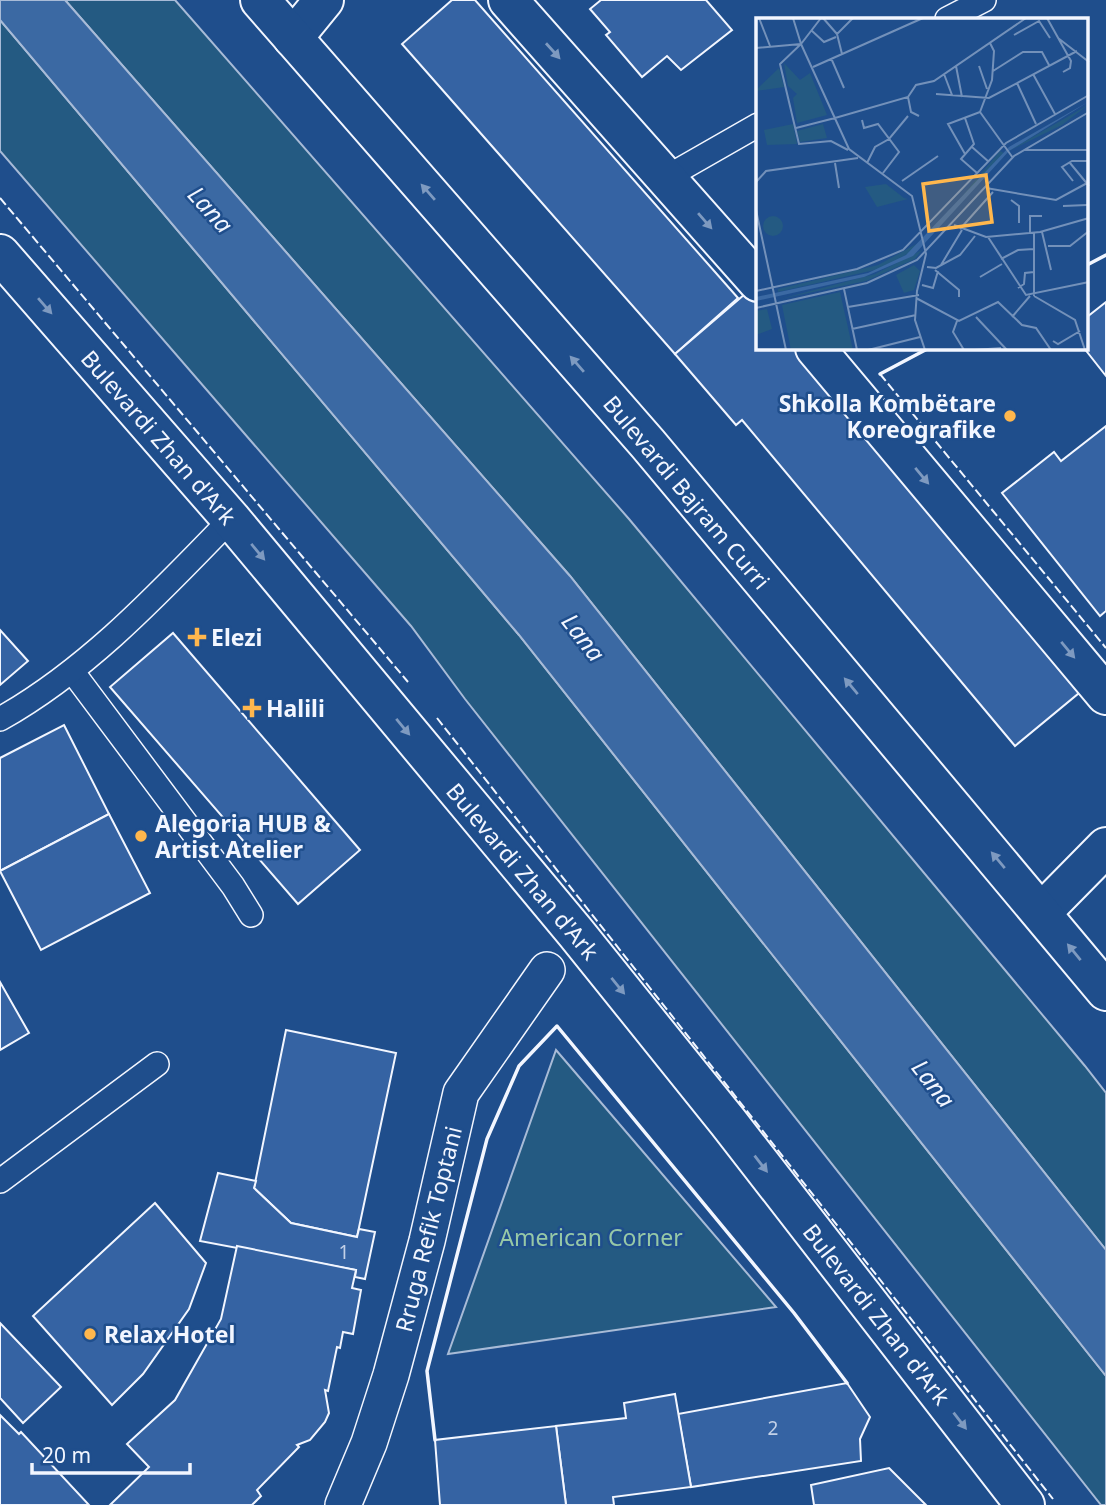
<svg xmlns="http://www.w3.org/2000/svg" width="1106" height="1505" font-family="'Noto Sans',sans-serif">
<rect width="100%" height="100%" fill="#1f4e8c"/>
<g fill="#245a82" stroke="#a8bbd7" stroke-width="2">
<path d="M65,0H175L629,519L1085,1066L1106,1093V1250L570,576Z"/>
<path d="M0,20L519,635L1106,1376V1505H1101L465,699L411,626L0,151Z"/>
<path d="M556,1050L776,1307L448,1354Z"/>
</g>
<path fill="#3b69a3" stroke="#a8bbd7" stroke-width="2" d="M0,0H65L570,576L1106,1250V1376L519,635L0,20Z"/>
<g fill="#3563a3" stroke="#f2f6ff" stroke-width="2">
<path d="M452,0H475L738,298L675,354L402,44Z"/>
<path d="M601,0H706L732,30L681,70L667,56L642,77L606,35L610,32L590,9Z"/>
<path d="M752,288L758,295V348H802L803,363L1079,693L1015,746L742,420L736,425L675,354Z"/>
<path d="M1106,302V376L1084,348H1087V317Z"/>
<path d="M1106,426V611L1100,616L1002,493L1054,452L1061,461Z"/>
<path d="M0,630L28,661L0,685Z"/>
<path d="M173,633L360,850L298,904L110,687Z"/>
<path d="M64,725L109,814L0,871V758Z"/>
<path d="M109,814L150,893L41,950L0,871Z"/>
<path d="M0,982L29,1033L0,1050Z"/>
<path d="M286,1030L396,1053L357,1237L291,1223L254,1188Z"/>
<path d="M218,1173L256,1181L254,1188L291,1223L357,1237L359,1229L375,1232L365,1279L355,1277L356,1270L200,1241Z"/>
<path d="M155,1203L206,1263L189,1309L143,1374L112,1405L33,1316Z"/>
<path d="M237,1246L356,1270L352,1288L361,1290L353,1334L343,1332L340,1348L337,1347L328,1391L325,1390L329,1413L325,1422L310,1440L297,1445L299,1447L257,1490L261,1496L252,1505H110L149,1467L127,1444L175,1400L221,1319Z"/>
<path d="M0,1323L61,1387L23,1423L0,1398Z"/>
<path d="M847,1383L870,1417L860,1439L861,1461L691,1487L678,1414Z"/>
<path d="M675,1394L691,1487L613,1497L614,1505H566L556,1426L626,1418L624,1403Z"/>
<path d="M0,1415L19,1434L21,1432L89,1505H0Z"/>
<path d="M556,1426L566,1505H440L435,1440Z"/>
<path d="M889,1468L926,1505H814L811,1485Z"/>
</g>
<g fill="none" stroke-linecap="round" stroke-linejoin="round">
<g stroke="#f2f6ff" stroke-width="26">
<g id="service">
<path d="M947,19L984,0"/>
<path d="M667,177L758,125"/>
<path d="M72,671L233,886L251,915"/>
<path d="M0,719C89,669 160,592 231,519"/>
<path d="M0,1181L157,1064"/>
</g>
</g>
<g stroke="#f2f6ff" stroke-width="38">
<path id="pedestrian" d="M343,1505L369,1443L391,1375L427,1241L461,1093L547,970"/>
</g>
<g stroke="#f2f6ff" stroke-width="42">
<g id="minor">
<path d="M508,0L758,282"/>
<path d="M293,38L324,0"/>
<path d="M815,348L1106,695"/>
</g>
</g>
<g stroke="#f2f6ff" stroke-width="42">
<path id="tertiary" d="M1042,912L1106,847"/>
</g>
<g stroke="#f2f6ff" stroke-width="42">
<g id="primary">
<path d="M260,0L648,444L1106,991"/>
<path d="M0,254L231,519L576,933L728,1122L1025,1505"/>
</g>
</g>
<use href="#service" stroke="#1f4e8c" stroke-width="23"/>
<use href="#pedestrian" stroke="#1f4e8c" stroke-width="35"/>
<use href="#minor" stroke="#1f4e8c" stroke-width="38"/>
<use href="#tertiary" stroke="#1f4e8c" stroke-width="38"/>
<use href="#primary" stroke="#1f4e8c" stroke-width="38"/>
<g stroke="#f2f6ff" stroke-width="2" stroke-dasharray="9 3.5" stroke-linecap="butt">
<path d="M0,198L408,682"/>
<path d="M880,374L1106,648"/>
<path d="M437,718L1053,1499"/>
</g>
<g stroke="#f2f6ff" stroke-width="3.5">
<path d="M1087,265L1106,255"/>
<path d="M880,374L929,348"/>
<path d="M435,1440L427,1371L487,1139L519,1066L557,1026L794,1313L847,1383"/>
</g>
</g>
<defs><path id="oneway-solid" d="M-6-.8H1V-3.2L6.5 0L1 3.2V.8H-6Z" transform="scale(1.75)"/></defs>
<g fill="#7e9ac0">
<use href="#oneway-solid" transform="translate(553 51) rotate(48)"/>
<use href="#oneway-solid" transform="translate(428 192) rotate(-131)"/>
<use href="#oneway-solid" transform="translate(705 221) rotate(49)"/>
<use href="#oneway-solid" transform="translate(45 306) rotate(49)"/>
<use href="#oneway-solid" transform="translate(577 364) rotate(-131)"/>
<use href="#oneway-solid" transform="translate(922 476) rotate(50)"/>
<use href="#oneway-solid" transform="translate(258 552) rotate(50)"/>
<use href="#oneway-solid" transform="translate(1068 650) rotate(50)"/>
<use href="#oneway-solid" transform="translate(851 686) rotate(-130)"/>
<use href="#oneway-solid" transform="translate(403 727) rotate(50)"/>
<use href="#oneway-solid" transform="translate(998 860) rotate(-130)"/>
<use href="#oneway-solid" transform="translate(1074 952) rotate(-129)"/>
<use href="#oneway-solid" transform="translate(618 986) rotate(51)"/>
<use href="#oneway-solid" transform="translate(761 1164) rotate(52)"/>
<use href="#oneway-solid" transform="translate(960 1421) rotate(52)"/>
</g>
<g fill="#ffb74d" stroke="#1f4e8c" stroke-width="2.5">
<circle cx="1010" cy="416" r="7"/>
<path d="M193.5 626.5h7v7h7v7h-7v7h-7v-7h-7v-7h7z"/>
<path d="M248.5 697.5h7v7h7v7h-7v7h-7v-7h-7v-7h7z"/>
<circle cx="141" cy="836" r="7"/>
<circle cx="90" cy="1334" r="7"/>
</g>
<g text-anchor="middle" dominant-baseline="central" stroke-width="5" stroke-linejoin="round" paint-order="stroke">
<g font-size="19" fill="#c3d1e8">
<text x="344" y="1252">1</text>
<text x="773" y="1428">2</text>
</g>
<g font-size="23" font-weight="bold" fill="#f2f6ff" stroke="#1f4e8c" text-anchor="start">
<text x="996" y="403" text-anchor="end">Shkolla Kombëtare<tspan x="996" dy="26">Koreografike</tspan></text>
<text x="211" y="637">Elezi</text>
<text x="266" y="708">Halili</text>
<text x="155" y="823">Alegoria HUB &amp;<tspan x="155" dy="26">Artist Atelier</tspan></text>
<text x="104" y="1334">Relax Hotel</text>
</g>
<g font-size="23" fill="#f2f6ff" stroke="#1f4e8c">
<text transform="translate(159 437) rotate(49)">Bulevardi Zhan d'Ark</text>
<text transform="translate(687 492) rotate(50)">Bulevardi Bajram Curri</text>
<text transform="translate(523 871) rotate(50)">Bulevardi Zhan d'Ark</text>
<text transform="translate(428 1229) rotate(-76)">Rruga Refik Toptani</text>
<text transform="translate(877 1314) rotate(52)">Bulevardi Zhan d'Ark</text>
</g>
<g font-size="23" fill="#97c8a6" stroke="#1f4e8c">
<text x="591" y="1237">American Corner</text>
</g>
<g font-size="24" font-style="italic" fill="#f2f6ff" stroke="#1f4e8c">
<text transform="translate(211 209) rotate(48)">Lana</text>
<text transform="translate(584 637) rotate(52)">Lana</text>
<text transform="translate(934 1083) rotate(52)">Lana</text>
</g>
</g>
<g transform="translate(756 18)">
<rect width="332" height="332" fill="#1f4e8c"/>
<path d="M28,45L44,62L54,55L71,97L41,105L37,80L41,76L32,68ZM23,50L28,69L0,73V72ZM332,87L306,107L253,133L259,129ZM37,106L41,126L11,127L8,112ZM67,106L71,120L44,124L41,113ZM244,133L248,135L229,158L173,218ZM130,166L148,180L152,181L121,189L109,169ZM7 208a10 10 0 1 1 20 0a10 10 0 1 1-20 0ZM164,224L159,232L123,251L22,274V271L122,247ZM166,232L159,241L110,263L24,281L119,256ZM158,247L164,253L158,272L148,275L140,257ZM84,274L97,332H35L26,287ZM11,291L16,311L0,317V293Z" fill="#245a82"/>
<path d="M332,84L253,133L157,238L108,259L0,283V279L112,255L150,237L253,129Z" fill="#3b69a3"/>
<path fill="none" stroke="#7391ba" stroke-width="2" d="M3,0L14,28M37,0L45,26L24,46L43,126L75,123L92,132M67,0L81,16M291,0L315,43L314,50L307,54M55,12L68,24L80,19M258,17L283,3L294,20M302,20L333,44M45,26L93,131L156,178L170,236L161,273L159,302L169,332M45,26L65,0M0,30L45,26M86,36L81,16L97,0M75,40L88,70M200,48L206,79M223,48L231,71M57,49L167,0M237,53L267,34H286L293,47M188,56L196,77M277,56L299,96M261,65L280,106M180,76L233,80L321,33M152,79L155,94L163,98M224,94L236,62L238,33L234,25M224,94L257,140M79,100L152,79L160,67L178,63L270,0M209,100L218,126L205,141L221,155M106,102L108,110L122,106L143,134L127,155M40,110L79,100M216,129L233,144M270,132H333M209,136L192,106L224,94M79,145L83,170M111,145L119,129L133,121L152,98M314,145L333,168M146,163L182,138M317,163L306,149L316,143H333M0,164L10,153L102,140M230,170L300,182L333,164M255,182L263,188V205M307,188L331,187M0,192L30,332M198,207L230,219L284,214L333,200M204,211L237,174M286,214L295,252M274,216V198H286M232,219L270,277L333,264M292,228H314L333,213M245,241L262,232L278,231M185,247L206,212M171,249L180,250L204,237L219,218M179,252L203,272V279M224,259L246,246M166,267L177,270L182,253M262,270L268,266L269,255L278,254M88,271L101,332M0,273L101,251L147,232L250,125L333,77M278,278L319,302L329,332M278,278V215M160,280L203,303L242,284L266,307L280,310L295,332M92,289L163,277M0,290L111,265L161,242L258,138L333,94M220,299L251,332M256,299L274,278M201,303L197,314L208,332M96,311L160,297M297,323L302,326L324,313M112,332L164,319M219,332L245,330"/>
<path fill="#ffb74d" fill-opacity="0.15" stroke="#ffb74d" stroke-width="3.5" d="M230,157L236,204L173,213L167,166Z"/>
<rect width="332" height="332" fill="none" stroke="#f2f6ff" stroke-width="3.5"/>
</g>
<path d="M32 1463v10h158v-10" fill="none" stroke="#f2f6ff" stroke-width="3.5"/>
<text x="42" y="1463" font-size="21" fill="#f2f6ff" stroke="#1f4e8c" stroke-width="5" paint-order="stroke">20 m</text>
</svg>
